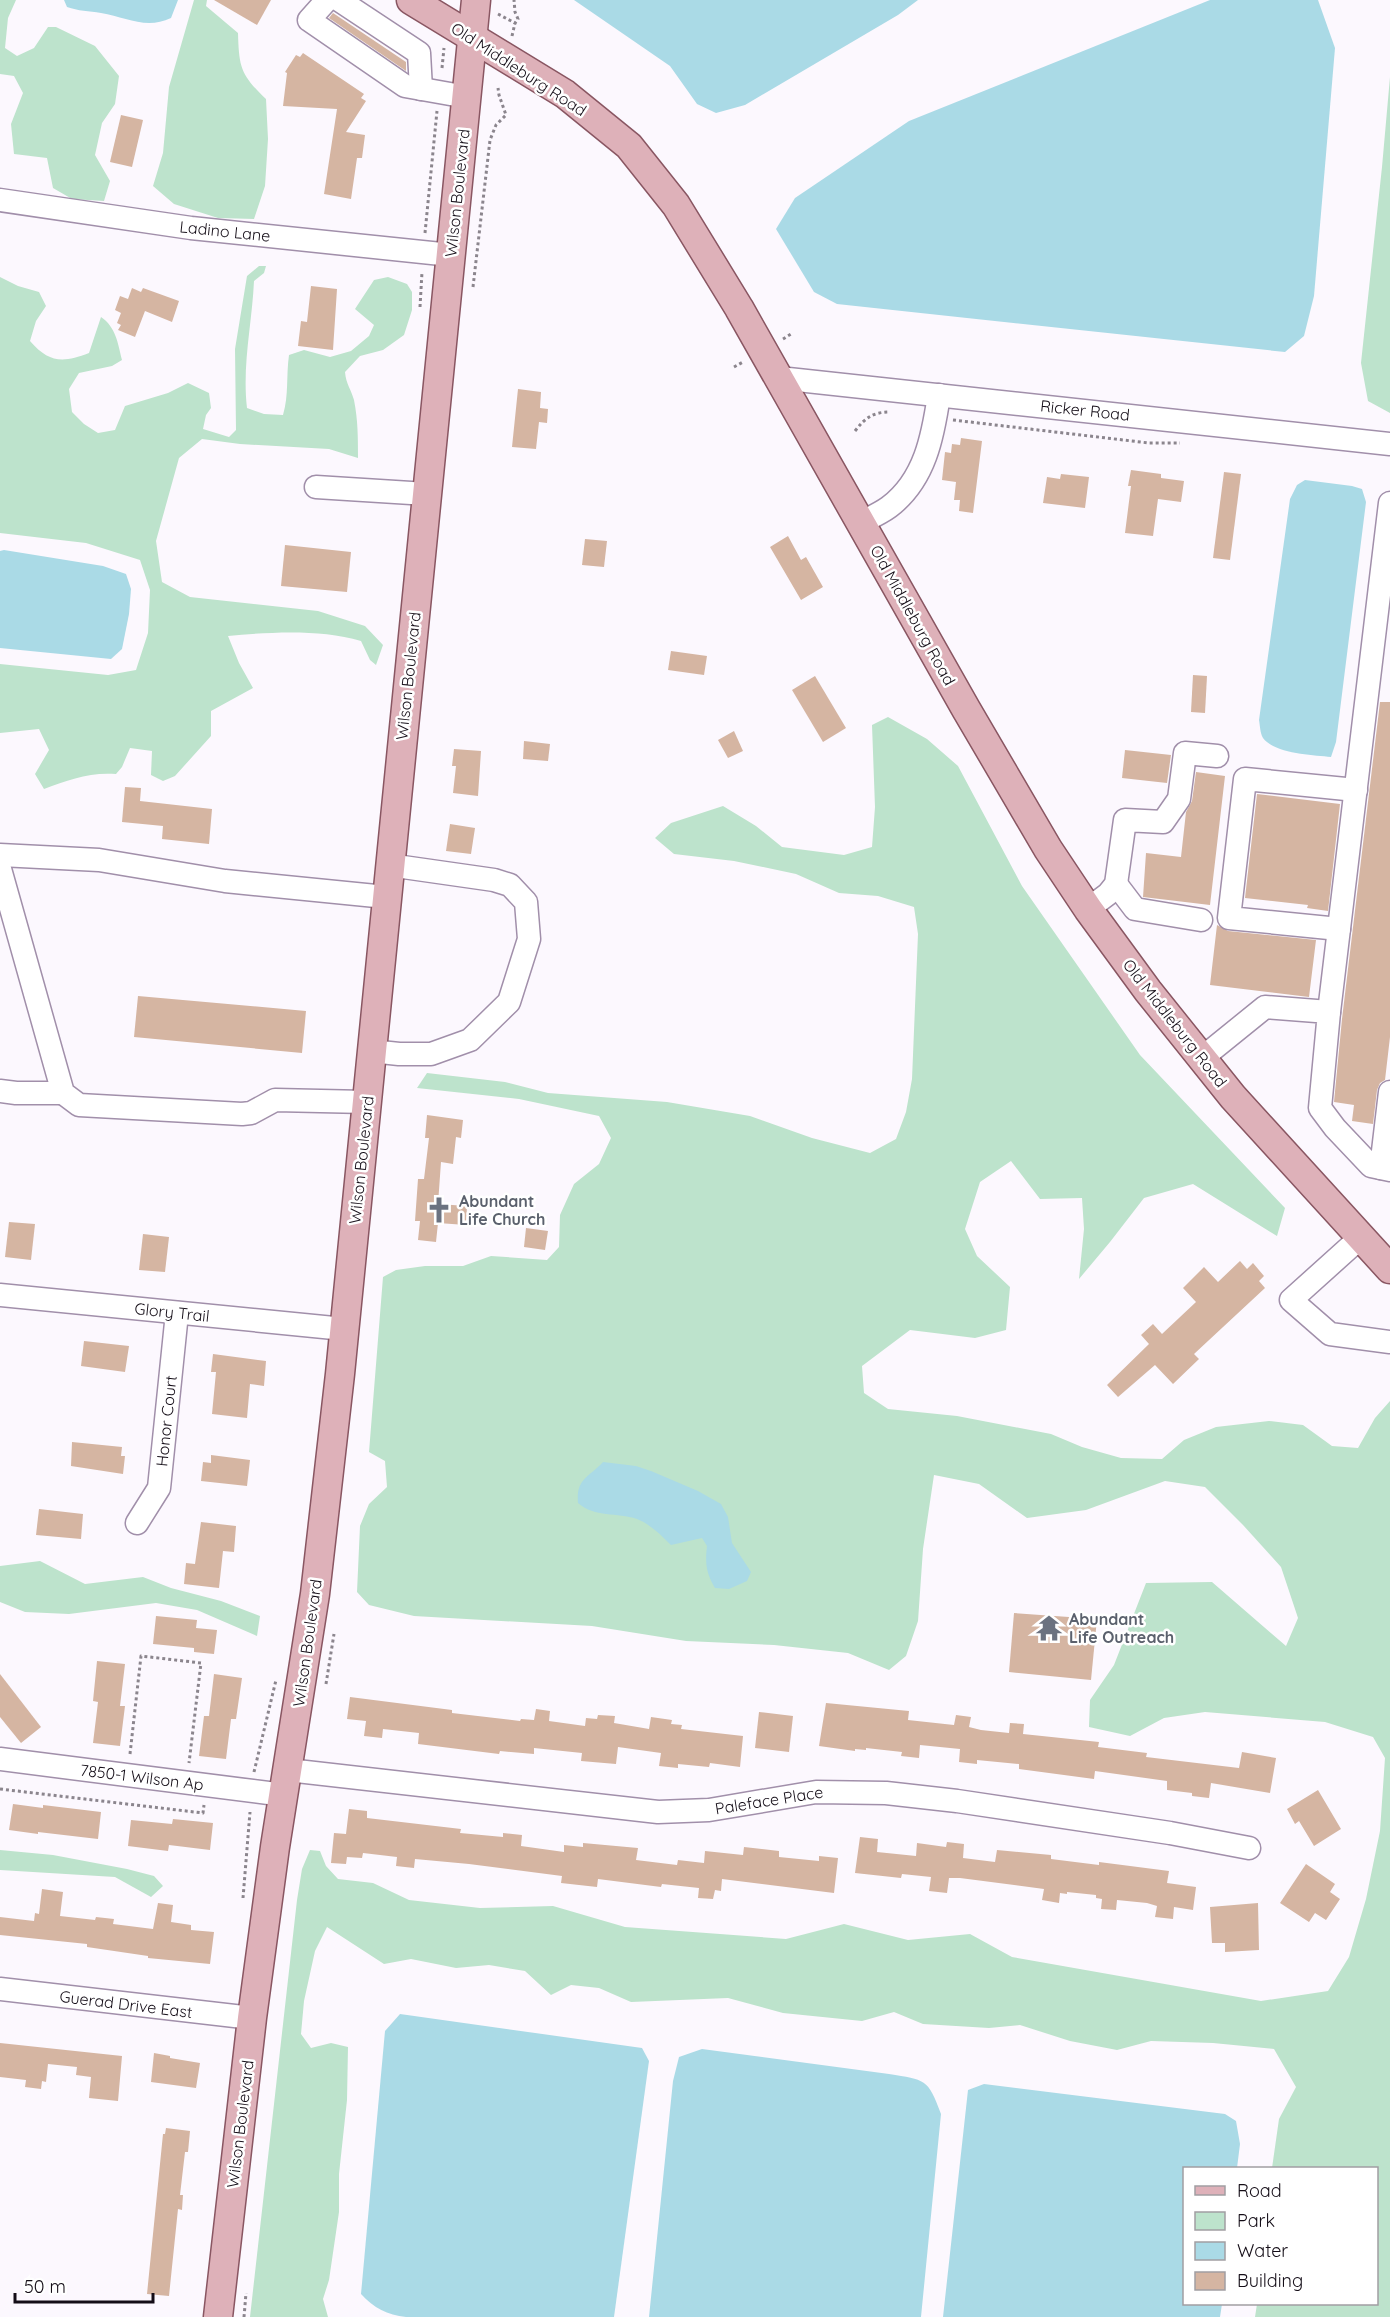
<svg xmlns="http://www.w3.org/2000/svg" width="1390" height="2317" font-family="Quicksand,sans-serif">
<rect width="100%" height="100%" fill="#fcf8fe"/>
<g fill="#bde3cc">
<path d="M0,0H16L8,18L5,48L17,56L34,48L48,27H56L95,46L119,76L115,104L102,123L95,155L110,181L104,201L72,199L53,188L47,158L14,154L11,124L23,93L14,76L0,74Z"/>
<path d="M194,0H207L206,6L238,33C239,68 241,75 266,99L268,139L265,186L254,219L218,218L174,204L153,186L163,153L169,87Z"/>
<path d="M1390,77V413L1368,401L1361,363L1382,167Z"/>
<path d="M259,266H266L264,273L254,281C252,324 242,365 247,408L264,414L283,415C289,395 286,376 289,355L304,350L330,357L351,351L369,336L374,325L355,309L374,280L388,277L407,284L412,292V310L404,335L383,350L360,356L345,372C346,384 351,389 354,400C358,420 358,438 358,458L329,449L240,444L202,439L179,458L156,541L162,582L190,597L318,611L365,626L383,645L376,665L370,660L361,641C320,629 271,632 228,636L239,663L253,688L211,711V736L175,776L163,781L151,775L152,751L130,748L122,767L116,774C89,772 68,780 44,789L35,774L49,750L39,729L0,733V664L108,675L136,670L148,633L150,590L140,560L86,543L0,533V277L18,286L39,292L46,306L36,321L30,341C49,363 63,363 89,353L101,317C116,327 118,344 122,360L112,366L79,373L69,389L72,412L84,424L98,433L115,430L125,406L168,393L188,383L209,393L211,408L206,415L203,429L229,437L236,430L235,349L247,276Z"/>
<path d="M888,717L927,739L958,766L1022,886L1140,1055L1285,1208L1277,1236L1193,1184L1144,1198L1110,1242L1079,1279L1084,1229L1082,1198L1040,1199L1011,1161L980,1182L965,1229L977,1256L1010,1287L1006,1330L975,1338L910,1330L862,1366L864,1393L888,1409L957,1416L1051,1434L1082,1447L1121,1458L1162,1459L1184,1440L1216,1427L1269,1421L1303,1425L1332,1446L1358,1448L1375,1418L1390,1401V2317H1255L1257,2304H1376V2168H1272L1279,2119L1296,2087L1274,2049L1213,2043L1151,2041L1117,2050L1070,2041L1020,2025L989,2028L923,2024L894,2012L862,2021L783,2013L728,1998L631,2002L599,1988L571,1985L551,1995L525,1971L489,1965L456,1968L411,1959L384,1964L327,1927L315,1951L304,2001L301,2034L311,2048L331,2043L348,2047L347,2100L339,2174V2212L329,2280L323,2299L328,2317H250L297,1900L302,1869L310,1850L320,1851L326,1866L338,1879L373,1883L409,1900L480,1908L553,1906L625,1927L786,1939L844,1924L908,1940L970,1934L1012,1957L1261,2001L1328,1991L1349,1957L1366,1899L1380,1831L1385,1758L1373,1737L1325,1722L1205,1712L1164,1718L1130,1736L1089,1727L1090,1700L1114,1665L1146,1583L1212,1582L1286,1646L1298,1618L1281,1567L1243,1525L1205,1487L1165,1481L1086,1510L1027,1518L979,1484L934,1475L923,1549L918,1621L906,1656L889,1670L848,1653L774,1645L686,1641L592,1626L414,1616L369,1605L357,1592L360,1526L369,1504L387,1487L385,1461L369,1452L383,1277L396,1270L425,1266H463L491,1256L547,1260L559,1247L560,1215L574,1184L599,1164L611,1138L599,1116L519,1099L417,1088L427,1073L505,1082L548,1093L667,1102L750,1116L812,1138L870,1153L896,1139L906,1112L912,1079L918,934L914,907L878,896L839,893L796,874L734,861L674,854L655,838L671,823L723,806L756,826L782,847L844,855L872,847L875,807L872,725Z"/>
<path d="M40,1561L85,1584L143,1577L171,1588L221,1601L260,1616L257,1636L197,1610L156,1603L69,1614L25,1612L0,1602V1566Z"/>
<path d="M0,1850L53,1855L127,1869L154,1876L163,1886L151,1897L115,1877L0,1870Z"/>
</g>
<g fill="#aadae6">
<path d="M64,0H178L171,18C146,30 126,17 101,13C89,11 78,11 67,7Z"/>
<path d="M574,0H918L898,15L745,105L716,113L697,104L670,66Z"/>
<path d="M1210,0H1318L1335,48L1314,296L1304,336L1285,352L837,304L814,292L776,229L795,198L909,121Z"/>
<path d="M1305,480L1352,486L1362,489L1366,502L1336,742L1331,757C1312,755 1275,754 1263,738C1260,733 1260,725 1259,720L1290,499L1297,485Z"/>
<path d="M4,550L103,566L126,574L131,589L129,614L122,649L111,659L0,648V551Z"/>
<path d="M603,1462L636,1466L651,1471L698,1491L721,1504L728,1517L732,1543L751,1572L747,1581L729,1589L715,1588C706,1573 705,1563 707,1546L702,1538L671,1545C661,1535 650,1524 637,1519C617,1512 595,1518 578,1503C576,1479 588,1478 603,1462Z"/>
<path d="M400,2014L642,2048L649,2061L614,2317H406C387,2315 374,2308 361,2294L385,2031Z"/>
<path d="M702,2049L889,2074C925,2080 928,2078 941,2114L921,2317H649L673,2081L679,2057Z"/>
<path d="M984,2084L1225,2114L1236,2121L1240,2144L1237,2168H1184V2304H1222L1220,2317H943L968,2090Z"/>
</g>
<g fill="#d5b5a2">
<path d="M214,0H271L257,25Z"/>
<path d="M333,13L406,62V71L329,18Z"/>
<path d="M303,53L364,94L361,98L366,101L346,132L365,135L362,158H357L351,199L324,194L337,109L283,106L287,73L285,72L296,55L300,57Z"/>
<path d="M121,115L143,120L132,167L110,162Z"/>
<path d="M311,286L337,289L333,350L298,346L301,321L307,322Z"/>
<path d="M132,288L141,292L143,288L179,301L172,322L145,311L135,337L118,330L121,325L117,323L121,313L115,310L120,296L128,299Z"/>
<path d="M518,389L541,392L540,408L548,409L547,423L539,422L536,449L512,447Z"/>
<path d="M961,438L982,441L973,513L959,511L960,500H954L956,482L942,480L945,452L951,453L952,444L960,445Z"/>
<path d="M1131,470L1161,474V478L1184,481L1181,502L1158,499L1153,536L1125,533L1131,486H1128Z"/>
<path d="M1224,472L1241,474L1230,560L1213,558Z"/>
<path d="M1061,474L1089,477L1085,508L1043,503L1047,477L1060,479Z"/>
<path d="M788,536L801,560L806,557L823,587L801,600L770,547Z"/>
<path d="M585,539L607,541L604,567L582,565Z"/>
<path d="M285,545L351,552L347,592L281,586Z"/>
<path d="M671,651L707,656L704,675L668,670Z"/>
<path d="M1193,675L1207,676L1205,713L1191,712Z"/>
<path d="M815,676L846,728L823,742L792,690Z"/>
<path d="M1380,702H1390V1037L1385,1080L1380,1083L1377,1090L1373,1124L1352,1121L1354,1105L1334,1102L1342,1019Z"/>
<path d="M734,731L743,751L728,758L718,740Z"/>
<path d="M524,741L550,744L548,761L523,759Z"/>
<path d="M454,749L481,751L478,796L453,793L456,766H452Z"/>
<path d="M1125,750L1171,755L1167,783L1122,778Z"/>
<path d="M1196,772L1225,776L1210,905L1143,897L1146,853L1181,857L1186,812L1192,801Z"/>
<path d="M125,787L141,788L140,801L212,809L209,844L162,839L163,826L122,822Z"/>
<path d="M1257,794L1340,804L1328,911L1307,908L1308,905L1245,898Z"/>
<path d="M450,824L475,828L471,854L446,851Z"/>
<path d="M1217,925L1228,931L1316,940L1309,997L1210,985Z"/>
<path d="M138,996L306,1011L302,1053L134,1037Z"/>
<path d="M427,1115L463,1120L461,1138L456,1137L453,1164L441,1162L438,1204L467,1206L466,1225L438,1223L436,1242L418,1240L420,1221H415L418,1179H424L429,1138H425Z"/>
<path d="M9,1222L35,1224L31,1260L5,1257Z"/>
<path d="M526,1228L548,1231L545,1250L524,1247Z"/>
<path d="M143,1234L169,1237L165,1272L139,1270Z"/>
<path d="M1240,1261L1247,1269L1253,1263L1264,1276L1259,1281L1265,1288L1194,1354L1199,1359L1173,1384L1155,1365L1118,1397L1107,1385L1149,1344L1141,1335L1153,1324L1162,1334L1196,1302L1183,1288L1204,1267L1218,1282Z"/>
<path d="M84,1341L129,1346L125,1372L81,1366Z"/>
<path d="M213,1354L266,1361L264,1386L250,1384L247,1418L212,1414L216,1372H211Z"/>
<path d="M72,1442L122,1447L121,1456H125L123,1474L71,1466Z"/>
<path d="M211,1455L250,1460L247,1486L201,1481L203,1462L211,1463Z"/>
<path d="M39,1509L83,1514L81,1539L36,1535Z"/>
<path d="M201,1522L236,1526L234,1552L223,1551L219,1588L184,1584L186,1563L195,1564Z"/>
<path d="M1014,1613L1097,1619L1091,1680L1009,1672Z"/>
<path d="M156,1616L197,1620L196,1628L217,1630L214,1654L194,1652V1648L153,1644Z"/>
<path d="M97,1661L125,1664L120,1706H125L120,1746L93,1743L98,1702L93,1701Z"/>
<path d="M0,1674L41,1727L21,1743L0,1717Z"/>
<path d="M214,1674L242,1678L236,1719H231L226,1759L199,1756L204,1716H209Z"/>
<path d="M350,1697L452,1710V1713L520,1721L521,1719L534,1720L536,1709L550,1711L549,1721L585,1726L586,1718L597,1719L598,1715L615,1716L614,1723L649,1729L651,1717L672,1720L671,1724L682,1725L681,1729L743,1736L740,1767L710,1763L709,1767L678,1764V1768L659,1766L661,1753L618,1747L616,1764L581,1761L582,1753L534,1748V1754L500,1751L499,1754L418,1744L419,1733L383,1729L382,1738L364,1736L366,1721L347,1719Z"/>
<path d="M826,1703L909,1711L908,1720L954,1725L956,1715L971,1717L969,1727L981,1730L1009,1733L1010,1723L1024,1724L1023,1734L1099,1742L1098,1747L1147,1753L1146,1757L1239,1768L1242,1752L1276,1758L1270,1793L1211,1783L1209,1798L1192,1796V1793L1167,1790V1781L1095,1771L1094,1779L1019,1769V1764L977,1760V1764L959,1762L960,1749L920,1745L919,1758L901,1756L902,1752L866,1748V1750L855,1749V1751L819,1746Z"/>
<path d="M759,1712L793,1716L789,1752L755,1748Z"/>
<path d="M1318,1790L1341,1829L1314,1846L1299,1821L1295,1824L1287,1809Z"/>
<path d="M13,1804L43,1808V1805L101,1812L98,1839L38,1832V1834L9,1830Z"/>
<path d="M349,1809L367,1811V1818L461,1829L460,1833L503,1837V1833L522,1835L521,1846L564,1852V1845L583,1847V1843L638,1848L636,1860L677,1865L678,1860L704,1863L705,1851L743,1855L744,1847L779,1851V1857L819,1861V1856L838,1858L834,1893L722,1879L721,1891L715,1890L713,1899L698,1898L699,1888L662,1884L661,1887L598,1879L597,1887L561,1883L562,1876L469,1864L415,1859L414,1868L396,1866L397,1857L363,1853L362,1858L347,1857L346,1864L331,1863L334,1833L346,1834Z"/>
<path d="M173,1819L213,1823L210,1850L169,1845L168,1851L128,1846L131,1820L172,1824Z"/>
<path d="M860,1837L878,1839L877,1852L916,1856L917,1843L946,1847L947,1842L964,1844L963,1858L995,1862L997,1850L1051,1855V1859L1099,1865V1862L1169,1871L1167,1883L1196,1887L1193,1910L1174,1907L1173,1919L1155,1917L1157,1906L1147,1903L1117,1900L1116,1910L1101,1909L1102,1899L1096,1898V1895L1067,1892V1894L1060,1893L1059,1903L1042,1900L1044,1889L960,1878H949L947,1893L929,1891L931,1877L902,1874L901,1878L855,1873Z"/>
<path d="M1306,1864L1335,1884L1330,1892L1340,1899L1326,1920L1315,1913L1309,1922L1280,1903Z"/>
<path d="M42,1889L63,1892L60,1916L95,1920L96,1917L114,1919L113,1924L153,1929L158,1903L173,1905L171,1922L191,1925V1930L214,1932L210,1964L148,1958V1956L87,1947V1944L0,1935V1917L34,1921L35,1913L39,1914Z"/>
<path d="M1258,1903L1259,1950L1225,1952V1943H1212L1210,1907Z"/>
<path d="M0,2043L122,2056L118,2101L89,2098L91,2077L76,2075L77,2067L48,2064L46,2082L42,2081L41,2089L25,2087L26,2080L0,2077Z"/>
<path d="M154,2053L170,2056V2058L200,2063L196,2088L151,2082Z"/>
<path d="M166,2128L190,2131L188,2152H185L180,2195H183L182,2210L178,2209L169,2296L147,2294L163,2134H165Z"/>
</g>
<g fill="none" stroke-linecap="round" stroke-linejoin="round">
<g stroke="#a18faa" stroke-width="25">
<g id="minor">
<path d="M327,0L309,20L405,86L467,97"/>
<path d="M339,0L419,53L421,89"/>
<path d="M0,200L191,228L451,255"/>
<path d="M779,378L1390,444"/>
<path d="M316,487L427,494"/>
<path d="M860,523C870,518 881,513 889,507C925,480 933,436 939,395"/>
<path d="M0,855L99,860L225,881L386,897"/>
<path d="M0,869L63,1093L79,1105L242,1114L251,1113L275,1100L366,1102"/>
<path d="M1116,884L1135,909L1201,920"/>
<path d="M1088,909L1108,894L1116,884L1125,820L1163,822L1179,799L1185,753L1217,756"/>
<path d="M1339,929L1229,918L1245,779L1356,790"/>
<path d="M1329,1012L1390,503"/>
<path d="M371,1051L399,1054H431L470,1040L509,1002L529,939L526,902L510,885L494,880L389,865"/>
<path d="M1202,1058L1265,1007L1329,1012L1320,1108L1335,1128L1371,1166L1390,1170"/>
<path d="M0,1091L16,1093H63"/>
<path d="M1381,1168L1390,1092"/>
<path d="M1361,1237L1291,1300L1330,1334L1390,1342"/>
<path d="M0,1295L344,1329"/>
<path d="M137,1523L159,1488L177,1313"/>
<path d="M0,1759L284,1795"/>
<path d="M288,1770L658,1812L709,1810L816,1792L886,1793L957,1801L1170,1833L1249,1848"/>
<path d="M0,1989L252,2018"/>
</g>
</g>
<g stroke="#895662" stroke-width="31">
<g id="major">
<path d="M411,0L565,94L629,146L676,205L739,308L966,709L1048,849L1088,909L1148,991L1233,1097L1390,1269"/>
<path d="M218,2317L252,2018L275,1847L315,1594L340,1374L476,0"/>
</g>
</g>
<g stroke="#8b858d" stroke-width="3" stroke-dasharray="3 3" stroke-linecap="butt">
<path d="M498,14L515,23L518,19L515,12L514,0"/>
<path d="M512,36L515,23"/>
<path d="M442,68L444,48"/>
<path d="M425,233L437,111"/>
<path d="M473,287L490,140L496,125L506,115L499,95L498,88"/>
<path d="M420,307L422,272"/>
<path d="M783,339L791,334"/>
<path d="M734,367L743,362"/>
<path d="M953,420L1149,443H1180"/>
<path d="M855,431C865,418 873,412 890,412"/>
<path d="M326,1684L334,1634"/>
<path d="M130,1754L141,1656L201,1663L189,1763"/>
<path d="M254,1772L276,1680"/>
<path d="M0,1789L203,1813L204,1805"/>
<path d="M243,1898L250,1812"/>
<path d="M244,2317L246,2293"/>
</g>
<use href="#minor" stroke="#fff" stroke-width="22"/>
<use href="#major" stroke="#deb1b9" stroke-width="28"/>
</g>
<defs>
<g id="church-bare" transform="scale(2.07)"><path d="M-1.2-6h2.4v3.5h3.3v2.4h-3.3V6h-2.4V-.1h-3.3v-2.4h3.3Z" fill="#6b7280" stroke="#fff" stroke-width="2.5" paint-order="stroke"/></g>
<g id="temple-bare" transform="scale(2.07)"><path d="M0-6L5-2H3V0L6.5 2.5H4V6H1.5V3h-3V6H-4V2.5H-6.5L-3 0V-2H-5Z" fill="#6b7280" stroke="#fff" stroke-width="2.5" paint-order="stroke"/></g>
</defs>
<g fill-rule="evenodd">
<use href="#church-bare" x="439" y="1210"/>
<use href="#temple-bare" x="1049" y="1628"/>
</g>
<g text-anchor="middle" dominant-baseline="central" stroke-width="5" stroke-linejoin="round" paint-order="stroke">
<g font-size="16" fill="#140d17" stroke="#fff">
<text transform="translate(519 69) rotate(33)">Old Middleburg Road</text>
<text transform="translate(457 193) rotate(-84)">Wilson Boulevard</text>
<text transform="translate(225 231) rotate(6)">Ladino Lane</text>
<text transform="translate(1085 410) rotate(6)">Ricker Road</text>
<text transform="translate(913 615) rotate(61)">Old Middleburg Road</text>
<text transform="translate(408 676) rotate(-84)">Wilson Boulevard</text>
<text transform="translate(1175 1023) rotate(52)">Old Middleburg Road</text>
<text transform="translate(361 1160) rotate(-84)">Wilson Boulevard</text>
<text transform="translate(172 1312) rotate(6)">Glory Trail</text>
<text transform="translate(166 1421) rotate(-84)">Honor Court</text>
<text transform="translate(307 1643) rotate(-82)">Wilson Boulevard</text>
<text transform="translate(142 1777) rotate(7)">7850-1 Wilson Ap</text>
<text transform="translate(769 1800) rotate(-9)">Paleface Place</text>
<text transform="translate(126 2004) rotate(7)">Guerad Drive East</text>
<text transform="translate(240 2124) rotate(-83)">Wilson Boulevard</text>
</g>
<g font-size="16" font-weight="bold" fill="#5b616d" stroke="#fff" text-anchor="start">
<text x="459" y="1201">Abundant<tspan x="459" dy="18">Life Church</tspan></text>
<text x="1069" y="1619">Abundant<tspan x="1069" dy="18">Life Outreach</tspan></text>
</g>
</g>
<rect x="1183" y="2167" width="195" height="138" fill="#ffffff" stroke="#a19ea2" stroke-width="1.5"/>
<rect x="1195" y="2186" width="30" height="9" fill="#deb1b9" stroke="#a19ea2" stroke-width="1.5"/>
<text x="1237" y="2197" font-size="18" fill="#140d17">Road</text>
<rect x="1195" y="2212" width="30" height="18" fill="#bde3cc" stroke="#a19ea2" stroke-width="1.5"/>
<text x="1237" y="2227" font-size="18" fill="#140d17">Park</text>
<rect x="1195" y="2242" width="30" height="18" fill="#aadae6" stroke="#a19ea2" stroke-width="1.5"/>
<text x="1237" y="2257" font-size="18" fill="#140d17">Water</text>
<rect x="1195" y="2272" width="30" height="18" fill="#d5b5a2" stroke="#a19ea2" stroke-width="1.5"/>
<text x="1237" y="2287" font-size="18" fill="#140d17">Building</text>
<path d="M15 2293v9h138v-9" fill="none" stroke="#140d17" stroke-width="3"/>
<text x="24" y="2293" font-size="18" fill="#140d17" stroke="#ffffff" stroke-width="4.5" paint-order="stroke">50 m</text>
</svg>
